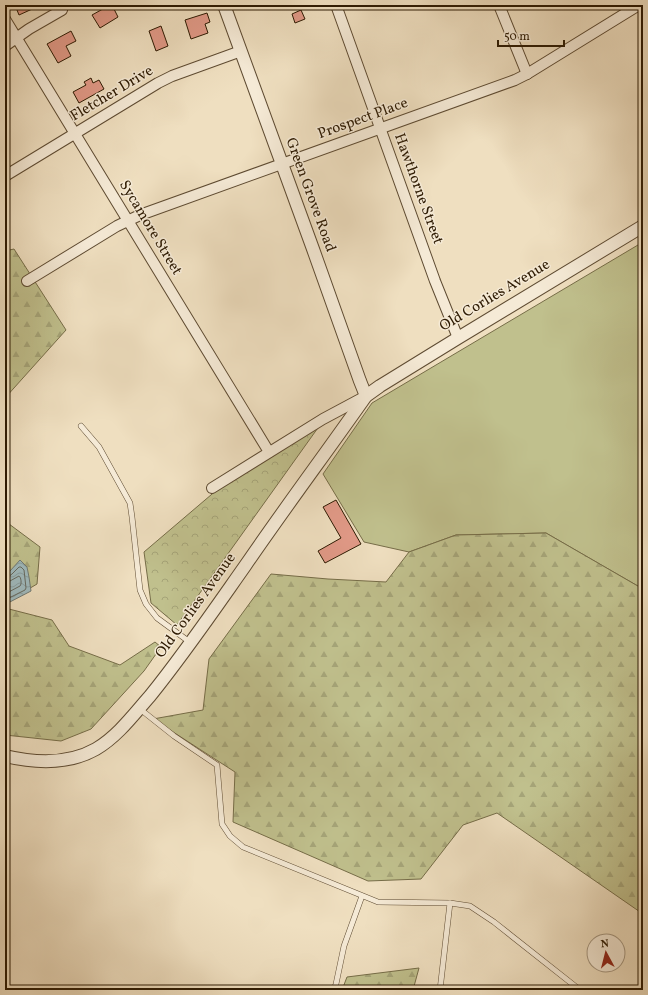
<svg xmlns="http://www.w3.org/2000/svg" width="648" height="995" font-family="Vollkorn,serif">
<defs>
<pattern id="forest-firs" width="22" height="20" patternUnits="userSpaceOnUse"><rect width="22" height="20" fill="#c0c08d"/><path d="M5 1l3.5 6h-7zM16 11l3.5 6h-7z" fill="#a5a478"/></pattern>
<pattern id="park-crowns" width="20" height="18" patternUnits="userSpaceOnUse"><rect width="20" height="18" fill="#c0c08d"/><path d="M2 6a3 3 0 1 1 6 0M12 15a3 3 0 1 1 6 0" fill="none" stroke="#a5a478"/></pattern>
<pattern id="water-waves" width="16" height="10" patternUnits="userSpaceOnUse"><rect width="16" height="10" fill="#9fbabe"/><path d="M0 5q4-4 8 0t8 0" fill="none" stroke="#899fa2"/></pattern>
</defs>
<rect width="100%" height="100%" fill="#efdfc0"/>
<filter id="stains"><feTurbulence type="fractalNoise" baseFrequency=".005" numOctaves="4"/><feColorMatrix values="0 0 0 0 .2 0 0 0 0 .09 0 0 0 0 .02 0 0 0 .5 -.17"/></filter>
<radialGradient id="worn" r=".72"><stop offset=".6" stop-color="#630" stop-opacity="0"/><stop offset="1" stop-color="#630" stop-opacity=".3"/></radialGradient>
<path fill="#c0c08d" stroke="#766d48" d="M643,242V589L546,533L456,535L409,552L364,542L323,474L372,403Z"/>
<g fill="url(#forest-firs)" stroke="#766d48">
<path d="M14,249L66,330L5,398V251Z"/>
<path d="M5,521L40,547L37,584L5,603Z"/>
<path d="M546,533L643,589V914L497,813L463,825L421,879L368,881L233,822L235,772L153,719L203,710L209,659L271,574L328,579L386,582L409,552L456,535Z"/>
<path d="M5,608L52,620L69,646L120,665L155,642L161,647L144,671L91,729L61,741L5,735Z"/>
<path d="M419,968L413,990H342L347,977Z"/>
</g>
<path fill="url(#park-crowns)" stroke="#766d48" d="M320,425L177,625L151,603L144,552L225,483Z"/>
<path fill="url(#water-waves)" stroke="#717a73" d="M20,560L27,567L29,577L31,591L6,604L5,603V574L10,571Z"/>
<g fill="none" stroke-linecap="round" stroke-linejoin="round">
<g stroke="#666a60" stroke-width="1">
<path d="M5,577H8L12,574L19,567H21L24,570L26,588L25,590L5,600"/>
<path d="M5,582L10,581L19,576C21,577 22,584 20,586L5,594"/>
</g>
</g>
<g fill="#e29a88" stroke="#2d1a02">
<path d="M15,5H41L19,15Z"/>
<path d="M110,5H112L118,17L100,28L92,15Z"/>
<path d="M301,10L305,19L295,23L292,14Z"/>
<path d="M207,13L210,22L205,24L208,33L191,39L185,20Z"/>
<path d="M161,26L168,46L156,51L149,31Z"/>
<path d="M71,31L76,41L66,46L71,56L58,63L47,44Z"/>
<path d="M91,78L93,83L99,80L104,89L79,103L73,92L86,85L84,82Z"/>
<path d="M336,500L361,544L325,563L318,551L341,538L323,507Z"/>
</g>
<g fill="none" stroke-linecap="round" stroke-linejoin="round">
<g stroke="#5e4b32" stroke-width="6">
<g id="service">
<path d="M81,426L99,447L130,503L132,517L140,590L146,604L157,618L191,643"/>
<path d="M140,709L174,736L217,765L222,824L230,836L243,847L378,902L450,903L470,906L494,922L580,990"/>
<path d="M334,990L336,984L344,946L362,896"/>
<path d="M440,990L444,955L450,903"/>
</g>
</g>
<g stroke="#5e4b32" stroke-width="12">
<g id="minor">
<path d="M336,5L435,281L458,338"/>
<path d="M499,5L527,74"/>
<path d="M5,19L269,452"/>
<path d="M5,46L29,29L62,10"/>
<path d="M5,176L158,83L172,76L241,51"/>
<path d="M27,281L117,226L140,215L515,80L527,74L639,5"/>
<path d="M212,488L323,419L366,396"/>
</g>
</g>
<g stroke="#5e4b32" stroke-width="14">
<g id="tertiary">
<path d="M224,5L313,249L360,381L366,396"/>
<path d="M5,756C35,763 68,765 96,749C118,736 134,714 150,696C184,654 214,610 245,566C284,509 326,453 366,396L380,386L458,338L643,226"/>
</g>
</g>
<use href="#service" stroke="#f5ead6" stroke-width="5"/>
<use href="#minor" stroke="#f5ead6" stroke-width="10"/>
<use href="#tertiary" stroke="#f5ead6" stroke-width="12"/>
</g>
<g text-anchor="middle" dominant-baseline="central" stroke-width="3" stroke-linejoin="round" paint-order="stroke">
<g font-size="15" fill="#2d1a02" stroke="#f5ead6">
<text transform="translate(112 94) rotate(-31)">Fletcher Drive</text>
<text transform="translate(363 119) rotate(-20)">Prospect Place</text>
<text transform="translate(418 189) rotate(70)">Hawthorne Street</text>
<text transform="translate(310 195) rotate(70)">Green Grove Road</text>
<text transform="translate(150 228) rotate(59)">Sycamore Street</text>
<text transform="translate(495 296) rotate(-31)">Old Corlies Avenue</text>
<text transform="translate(196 606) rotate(-54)">Old Corlies Avenue</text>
</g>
</g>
<rect width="648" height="995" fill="none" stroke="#efdfc0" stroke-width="20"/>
<rect x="6" y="6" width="636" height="983" fill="none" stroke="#2d1a02" stroke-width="2"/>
<rect x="10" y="10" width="628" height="975" fill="none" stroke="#2d1a02"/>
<g transform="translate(606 953) rotate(353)"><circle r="19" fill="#f5ead6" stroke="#a59781"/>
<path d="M0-3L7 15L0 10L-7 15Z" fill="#8f2418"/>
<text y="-6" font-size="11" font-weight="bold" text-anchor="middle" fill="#2d1a02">N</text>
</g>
<path d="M498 40v6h66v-6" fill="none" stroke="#2d1a02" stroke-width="2"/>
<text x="504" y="40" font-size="12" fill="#2d1a02" stroke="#f5ead6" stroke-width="3" paint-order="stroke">50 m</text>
<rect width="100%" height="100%" filter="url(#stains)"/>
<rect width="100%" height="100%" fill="url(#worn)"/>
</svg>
